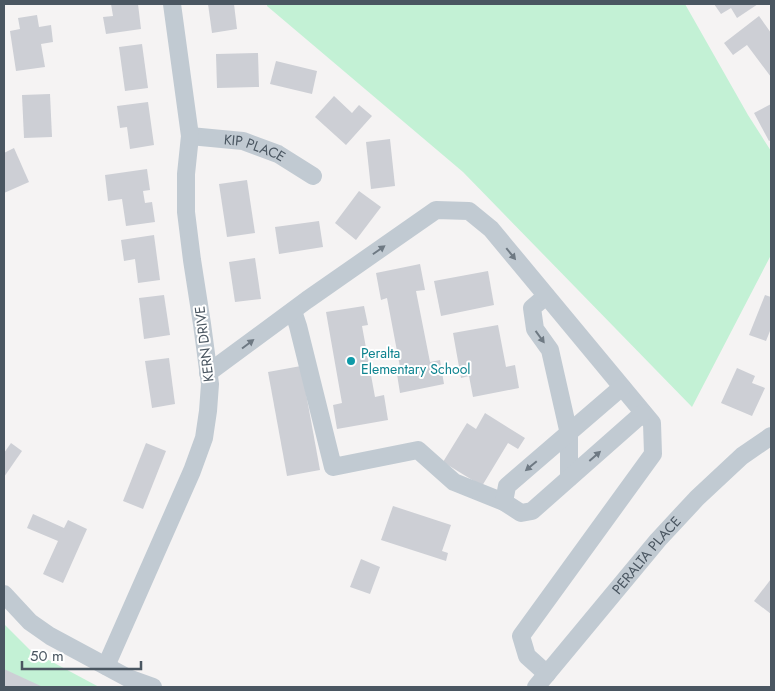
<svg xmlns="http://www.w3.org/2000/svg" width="775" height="691" font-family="Jost,sans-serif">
<rect width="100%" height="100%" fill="#f5f3f3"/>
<g fill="#c3f1d5">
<path d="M267,4H685L748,115L771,151V255L692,407L463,172L267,6Z"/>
<path d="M4,624L30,650L99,687H4Z"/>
</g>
<g fill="#cdcfd5">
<path d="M111,4H138L141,29L106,34L103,17L113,16Z"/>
<path d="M208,4H234L237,29L212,33Z"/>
<path d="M714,4H758L737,18L731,8L721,14Z"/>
<path d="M37,15L39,27L51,25L53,42L41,44L45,67L16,71L10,31L20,29L18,18Z"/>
<path d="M759,16L771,33V77L747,45L733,55L724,43Z"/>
<path d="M142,44L148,88L125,91L119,47Z"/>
<path d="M258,53L259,87L217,88L216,54Z"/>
<path d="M276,61L317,71L312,94L270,84Z"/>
<path d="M50,94L52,137L24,138L22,95Z"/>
<path d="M334,96L352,113L359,105L372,116L346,145L315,117Z"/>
<path d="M148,102L154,145L130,149L127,127L120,128L117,106Z"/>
<path d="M771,104V140L769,141L754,113Z"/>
<path d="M390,139L395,186L371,189L366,142Z"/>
<path d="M14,148L29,182L4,193V153Z"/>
<path d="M147,169L150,190L143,191L145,203L152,202L155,222L126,226L122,199L108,201L105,175Z"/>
<path d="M247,180L255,233L227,237L219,184Z"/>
<path d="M359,191L381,207L356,240L335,223Z"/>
<path d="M319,221L323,247L279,254L275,227Z"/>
<path d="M154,235L160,280L138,283L135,259L124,261L121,240Z"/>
<path d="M255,258L261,299L235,302L229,262Z"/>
<path d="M420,264L425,290L416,291L430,362L440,360L444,384L400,393L396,368L400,367L387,298L381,300L376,273Z"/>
<path d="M488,271L494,305L441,316L434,281Z"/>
<path d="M164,295L170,335L144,339L139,298Z"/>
<path d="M765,295L771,297V331H770L766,341L749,335Z"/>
<path d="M364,306L368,325L362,326L375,397L384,395L388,420L337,429L333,405L342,403L326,312Z"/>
<path d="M498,325L506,367L515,365L519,388L473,397L469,376L461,378L453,333Z"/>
<path d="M169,358L175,404L152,408L145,361Z"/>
<path d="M301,366L320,470L287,476L268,372Z"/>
<path d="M737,368L755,376L752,383L765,388L752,416L721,403Z"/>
<path d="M485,413L525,438L518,449L508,443L482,486L443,462L467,423L476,429Z"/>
<path d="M11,443L22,451L4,477V453Z"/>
<path d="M146,443L166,451L143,509L123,501Z"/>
<path d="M393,506L451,525L442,551L448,553L446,561L381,540Z"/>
<path d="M33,514L64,528L68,520L87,529L63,583L43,574L58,541L27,528Z"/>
<path d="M361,559L380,567L370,594L350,587Z"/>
<path d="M771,579V614L754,601Z"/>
<path d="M4,669L43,687H4Z"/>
</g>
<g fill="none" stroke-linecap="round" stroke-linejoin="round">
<g stroke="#c1cad2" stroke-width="18">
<path id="s1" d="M190,136L243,141L278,154L313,176"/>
<path d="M546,296L532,308L535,329L550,350L569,434V478"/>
<path d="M293,311L298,326L333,467L418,450L454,482L504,502"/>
<path d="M208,373L307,300L436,210L469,211L491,229L652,423L653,454L521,636L527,656L547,674"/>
<path d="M622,387L507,486L504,502L521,513L532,511L643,413"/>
<path d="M4,594L30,622L50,636L128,678L153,687"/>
<path d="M106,666L192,471L204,438L208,411L210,384L202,324L192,260L186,212V174L190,136L172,4"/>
<path id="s2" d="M536,687L658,540L697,498L742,456L771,436"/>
</g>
</g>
<defs><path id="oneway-solid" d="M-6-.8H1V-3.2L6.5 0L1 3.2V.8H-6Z" transform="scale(1.25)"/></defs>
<g fill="#6e7983">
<use href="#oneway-solid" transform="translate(379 250) rotate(-35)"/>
<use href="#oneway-solid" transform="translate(511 254) rotate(51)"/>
<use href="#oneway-solid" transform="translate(540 337) rotate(54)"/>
<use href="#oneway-solid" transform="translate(248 344) rotate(-37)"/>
<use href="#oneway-solid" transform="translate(595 456) rotate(-41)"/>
<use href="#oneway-solid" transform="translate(531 466) rotate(140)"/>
</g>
<circle fill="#0f9aa8" stroke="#fff" stroke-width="2" cx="351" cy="361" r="5"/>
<g text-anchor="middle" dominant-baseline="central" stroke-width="4" stroke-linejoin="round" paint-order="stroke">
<g font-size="14" fill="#4a5661" stroke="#fff">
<text stroke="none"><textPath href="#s1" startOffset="66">KIP PLACE</textPath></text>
<text transform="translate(204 344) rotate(-97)">KERN DRIVE</text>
<text stroke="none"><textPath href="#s2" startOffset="172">PERALTA PLACE</textPath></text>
</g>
<g font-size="14" fill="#0d838f" stroke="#fff" text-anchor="start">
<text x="361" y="353">Peralta<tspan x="361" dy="16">Elementary School</tspan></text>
</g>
</g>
<rect width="775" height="691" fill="none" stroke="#4a5661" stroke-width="10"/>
<path d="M22 661v8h119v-8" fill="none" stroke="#4a5661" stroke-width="2.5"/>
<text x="30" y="661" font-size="15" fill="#4a5661" stroke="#ffffff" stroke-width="4" paint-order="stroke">50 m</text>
</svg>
